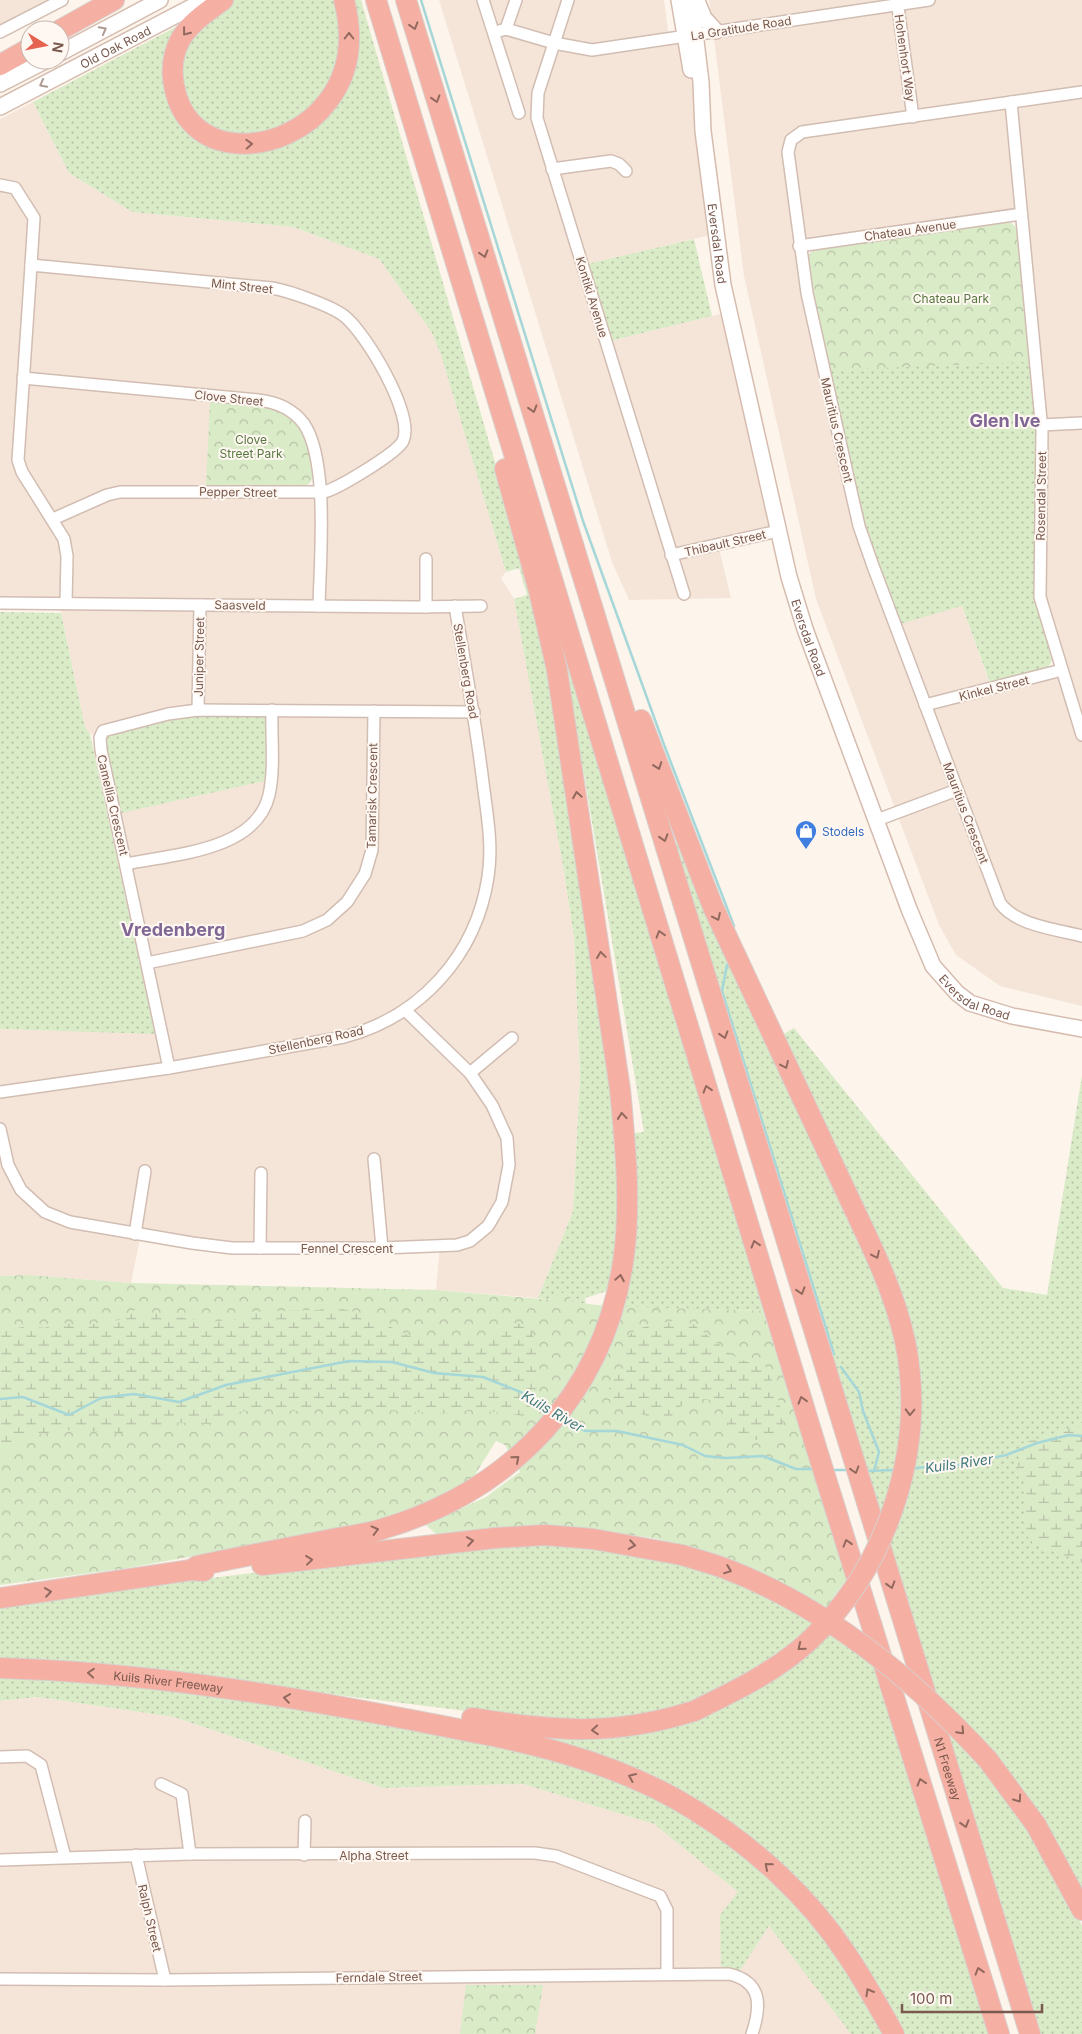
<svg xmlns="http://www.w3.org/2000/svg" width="1082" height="2034" font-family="Inter,sans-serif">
<defs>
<pattern id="grass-dots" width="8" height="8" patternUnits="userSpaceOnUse" patternTransform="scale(1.25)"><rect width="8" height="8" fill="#daebc8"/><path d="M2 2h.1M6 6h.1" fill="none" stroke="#b6c1a5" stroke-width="1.8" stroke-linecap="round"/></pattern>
<pattern id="forest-crowns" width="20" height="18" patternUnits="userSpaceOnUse" patternTransform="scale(1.25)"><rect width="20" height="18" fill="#daebc8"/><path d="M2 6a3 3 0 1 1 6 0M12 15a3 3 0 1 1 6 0" fill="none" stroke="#b6c1a5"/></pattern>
<pattern id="wetland-marsh" width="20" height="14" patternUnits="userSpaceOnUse" patternTransform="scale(1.25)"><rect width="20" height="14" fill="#daebc8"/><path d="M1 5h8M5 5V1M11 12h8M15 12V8" fill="none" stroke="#b6c1a5"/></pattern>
</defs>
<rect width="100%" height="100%" fill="#fdf4eb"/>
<g fill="#f5e5d9" fill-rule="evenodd">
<path d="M0,0H60L0,31Z"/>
<path d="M439,0H664L669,39L684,36L702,131L715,234L587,264L606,342L728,312L777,530L718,544L731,598L629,600L612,562Z"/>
<path d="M709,0H1082V1006L1000,986L956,955L939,925L816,599L744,276ZM1020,214L1042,609L1061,670L991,687L962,606L799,246Z"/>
<path d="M33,102L69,173L132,212L293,227L379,259L431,331L441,355L506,572L501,578L514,599L563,866L574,939L580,1075L573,1211L538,1298L436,1290L440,1245L242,1247L141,1234L131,1283L29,1275L0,1276V1029L161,1033L114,814L270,780L271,710L100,738L90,734L85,727L59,603H0V119ZM316,458L319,493L206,491Z"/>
<path d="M37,1697L174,1717L383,1788L523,1784L655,1824L738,1892L737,1975L769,1926L852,2034H0V1701Z"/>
</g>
<g fill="url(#grass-dots)">
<path d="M227,0H361L525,566L543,634L611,1063L620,1217L611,1290L585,1298L586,1304L571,1302L569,1292L553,1300L538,1298L573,1211L580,1075L574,938L563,866L514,599L527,595L519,568L506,572L441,355L431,331L379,259L293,227L132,212L69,173L33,102Z"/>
<path d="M1009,222L1015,226L1018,233L1036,431L1035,591L1036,603L1052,660L1048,668L990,683L962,606L900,624L872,550L860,512L806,265L812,251Z"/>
<path d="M694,239L712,316L610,341L587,264Z"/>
<path d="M0,612L61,613L85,727L90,734L155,1034L0,1029Z"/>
<path d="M567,661L767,1311L618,1307L628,1134L644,1132L584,774L562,662Z"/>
<path d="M199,715H266L265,781L121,813L105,744L107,736L178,717Z"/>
<path d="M679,842L883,1290L903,1369L904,1426L882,1520L673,845Z"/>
<path d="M794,1028L1003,1288L1047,1295L1082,1075V1889L1043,1820L980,1738L934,1691L889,1543L919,1429L864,1209L784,1034Z"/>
<path d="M555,1541L704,1567L817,1622L804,1636L724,1692L633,1720H539L161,1673L0,1664V1604L478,1545Z"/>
<path d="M831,1631L875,1661L990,2034H899L854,1958L741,1836L522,1733L704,1716L742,1698L770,1682Z"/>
<path d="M0,1676L68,1679L179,1691L386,1721L590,1767L705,1823L759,1865L822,1930L886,2034H851L769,1926L737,1975L721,1973L720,1915L738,1892L654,1824L523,1784L383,1788L174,1717L37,1697L0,1701Z"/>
<path d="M945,1723L1013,1802L1075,1909L1082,1926V2034H1041Z"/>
</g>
<g fill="url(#forest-crowns)">
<path d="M1005,222L1012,224L1018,233L1030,362L829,370L806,265L808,257L812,251Z"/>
<path d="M210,400C260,405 301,401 311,460C313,472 316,481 304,487H206Z"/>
<path d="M29,1275L131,1283L436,1290L553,1300L552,1294L569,1292L571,1302L606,1306L763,1311L847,1579L825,1609L695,1549L653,1538L570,1527H526L436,1534L426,1525L486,1497L520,1472L505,1445L496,1441L471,1481L425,1505L373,1523L128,1568L0,1585V1276Z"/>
<path d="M466,1985H543L535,2034H460Z"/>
</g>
<g fill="url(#wetland-marsh)">
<path d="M326,1305L364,1314L414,1338L438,1340L451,1337L484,1344L512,1323C517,1323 526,1324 530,1329C541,1345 545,1409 523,1416L474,1409L448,1414L342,1407H316L309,1412L264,1408L226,1414L221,1416L219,1423L213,1424L176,1423L143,1427L121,1433L69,1430L26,1436L16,1442L0,1460V1331L29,1326L44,1328L64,1323L80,1326L119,1320L128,1316L135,1310L209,1322L234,1320L247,1312L319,1310Z"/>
<path d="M674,1321L693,1324L738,1359L766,1367C776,1386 784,1414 783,1434L776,1440C754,1439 723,1446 729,1413C716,1397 693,1393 678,1409C673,1413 673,1417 666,1418C652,1421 622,1407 611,1399C604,1378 617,1381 624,1366C628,1358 624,1354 624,1346C625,1327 659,1323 674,1321Z"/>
<path d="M1082,1425V1562L1030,1543L1025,1528L1026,1491L1018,1464L1020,1444Z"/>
</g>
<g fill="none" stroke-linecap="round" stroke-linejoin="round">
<g stroke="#a5d7d9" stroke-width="2.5">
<path d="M421,0L583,521L663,742L734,926"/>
<path d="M727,965L722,991L834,1354"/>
<path d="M841,1367L859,1392L863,1411L879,1452L874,1471"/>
<path d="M0,1399L23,1397L69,1415L101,1398L134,1394L179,1402L226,1385L349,1361L392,1362L434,1373L483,1377L533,1397L551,1410"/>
<path d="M564,1418L585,1431H617L683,1445L705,1456L726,1458L763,1456L796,1469H815"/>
<path d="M911,1469L932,1466H953L1006,1455L1037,1443L1069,1435L1082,1436"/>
<path d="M831,1470H848"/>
<path d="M866,1471L895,1470"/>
</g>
<g stroke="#d2bdb2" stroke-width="14">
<g id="street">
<path d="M483,0L519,113"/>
<path d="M568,0L538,93L537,118L684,594"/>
<path d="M897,0L913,117"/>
<path d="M506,29L554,43L592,50L929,0"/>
<path d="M499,31L506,29L516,0"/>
<path d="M0,32L62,0"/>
<path d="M1082,92L802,132L791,140L788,152L807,293L849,482L859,526L873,566L1000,903C1017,926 1056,929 1082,936"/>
<path d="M1011,102L1042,431L1040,597L1082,735"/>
<path d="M552,169L611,161L619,164L626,171"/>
<path d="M0,185L15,188L34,218L31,265"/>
<path d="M799,246L1021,214"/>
<path d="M23,378L258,400C276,402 293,409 304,424C329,461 320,560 319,606"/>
<path d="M1041,425L1082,423"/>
<path d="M53,519L107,495L120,492H324C339,488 397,453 403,441C415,415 365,331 343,315C329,305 289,291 272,288L31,265L18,460L22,472L64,539L67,556L66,603"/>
<path d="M671,555L778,531"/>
<path d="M0,603L417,607L481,606"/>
<path d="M426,607V559"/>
<path d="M925,705L1062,670"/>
<path d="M198,710L200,605"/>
<path d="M877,820L957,790"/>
<path d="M126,864C174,854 256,851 269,795C275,768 271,737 272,710"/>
<path d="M147,963L303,931L327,920L347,902L365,874L372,850L374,711"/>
<path d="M169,1068L101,750L100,738L103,731L168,714L198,710L474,712"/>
<path d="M470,1073L512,1038"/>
<path d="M0,1092L169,1068L344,1037C420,1017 476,956 488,877C493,846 487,814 483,783C476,724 465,665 455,606"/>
<path d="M0,1129L8,1165L21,1190L45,1212L70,1222L192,1243L232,1248H382L457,1245L470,1241L488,1226L502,1202L509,1165L507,1138L492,1105L470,1073L405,1010"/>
<path d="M374,1159L382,1248"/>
<path d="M135,1234L145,1171"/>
<path d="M260,1248L261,1173"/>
<path d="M0,1757L27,1756L41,1765L65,1857"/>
<path d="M161,1784L182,1794L190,1854"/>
<path d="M136,1855L165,1980"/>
<path d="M304,1855L305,1821"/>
<path d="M0,1860L190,1854L535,1853L556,1856L660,1896L667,1910V1974"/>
<path d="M0,1979L165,1980L729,1974C763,1982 761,2007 752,2034"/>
</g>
</g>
<g stroke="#d5bcaf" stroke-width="18">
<g id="secondary">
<path d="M679,0L691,70"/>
<path id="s1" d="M691,0L701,82L703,131L723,285L789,577L805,629L909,909L933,966L957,993L970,1003L1012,1016L1082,1029"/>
<path d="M697,1L704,18L716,31"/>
<path d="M60,53L160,0"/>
<path d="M0,84L47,60"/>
<path id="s2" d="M0,107L205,0"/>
</g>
</g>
<g stroke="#d9d0cd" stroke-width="22">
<g id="highway">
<path d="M223,0C211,9 198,17 188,29C176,42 171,61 173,78C182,165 286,158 328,101C351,71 353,35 344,0"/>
<path d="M376,0L816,1447L999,2034"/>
<path id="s3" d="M406,0C616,677 820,1357 1030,2034"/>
<path d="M60,30L114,0"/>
<path d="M0,65L30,48"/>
<path d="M641,720L713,907L855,1211"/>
<path d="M262,1565L495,1538L545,1535L593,1539L682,1555"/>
<path d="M191,1570L197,1566C239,1557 281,1549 323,1541C342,1537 361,1535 379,1530C511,1492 606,1394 624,1255C631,1200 625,1143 620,1089L557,670L539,591L505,469"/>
<path d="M0,1598L191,1570L204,1571"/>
<path id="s4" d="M0,1668C136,1672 272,1693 406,1719C506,1738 608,1755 696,1811C754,1847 810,1898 847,1955C864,1980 879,2007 894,2034"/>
<path d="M472,1718C556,1731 611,1737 694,1711"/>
<path d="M988,1760L1036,1825L1082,1910"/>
</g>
</g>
<use href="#street" stroke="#fff" stroke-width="11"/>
<use href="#secondary" stroke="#fff" stroke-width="15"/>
<use href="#highway" stroke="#f6afa3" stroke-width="20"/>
<g stroke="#d9d0cd" stroke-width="22" stroke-linecap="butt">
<g id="highway-bridge">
<path d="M682,1555C698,1560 714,1564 729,1570C831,1610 916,1681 988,1760"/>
<path d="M694,1711C735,1691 777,1671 810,1640C888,1566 927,1447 905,1341C895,1295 875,1253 855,1211"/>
</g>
</g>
<use href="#highway-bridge" stroke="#f6afa3" stroke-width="20"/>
</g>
<defs><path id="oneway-chevron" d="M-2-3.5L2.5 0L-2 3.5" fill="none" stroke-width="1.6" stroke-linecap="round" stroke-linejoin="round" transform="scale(1.25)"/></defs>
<g stroke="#92695e">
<use href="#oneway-chevron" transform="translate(414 26) rotate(73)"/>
<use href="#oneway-chevron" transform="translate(186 32) rotate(128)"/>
<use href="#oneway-chevron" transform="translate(349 36) rotate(-90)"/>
<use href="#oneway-chevron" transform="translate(436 99) rotate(73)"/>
<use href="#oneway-chevron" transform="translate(249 144) rotate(-3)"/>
<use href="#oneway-chevron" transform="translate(484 254) rotate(73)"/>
<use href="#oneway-chevron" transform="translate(533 409) rotate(73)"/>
<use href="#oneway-chevron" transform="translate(658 766) rotate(70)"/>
<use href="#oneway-chevron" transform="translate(577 795) rotate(-99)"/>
<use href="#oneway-chevron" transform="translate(664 838) rotate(73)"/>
<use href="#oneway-chevron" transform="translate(717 917) rotate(65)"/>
<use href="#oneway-chevron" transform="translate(660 934) rotate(-107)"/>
<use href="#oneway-chevron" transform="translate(601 955) rotate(-98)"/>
<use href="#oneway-chevron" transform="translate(724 1035) rotate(73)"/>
<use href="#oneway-chevron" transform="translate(785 1065) rotate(65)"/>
<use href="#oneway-chevron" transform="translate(707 1089) rotate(-107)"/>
<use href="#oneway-chevron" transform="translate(622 1116) rotate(-95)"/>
<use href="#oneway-chevron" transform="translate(755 1244) rotate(-107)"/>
<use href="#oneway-chevron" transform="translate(876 1255) rotate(65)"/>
<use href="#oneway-chevron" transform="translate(620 1278) rotate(-80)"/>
<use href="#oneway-chevron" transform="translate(801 1291) rotate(73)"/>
<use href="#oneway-chevron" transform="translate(802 1400) rotate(-107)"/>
<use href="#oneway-chevron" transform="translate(910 1412) rotate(92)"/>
<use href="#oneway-chevron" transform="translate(516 1459) rotate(-41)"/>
<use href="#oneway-chevron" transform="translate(855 1470) rotate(73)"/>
<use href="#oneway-chevron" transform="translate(375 1530) rotate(-14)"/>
<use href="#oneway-chevron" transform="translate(470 1541) rotate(-8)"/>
<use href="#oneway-chevron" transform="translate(847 1543) rotate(-107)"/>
<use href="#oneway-chevron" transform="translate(632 1545) rotate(9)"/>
<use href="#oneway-chevron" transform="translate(309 1560) rotate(-6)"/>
<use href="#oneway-chevron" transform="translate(728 1570) rotate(21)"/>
<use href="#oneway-chevron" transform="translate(891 1585) rotate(73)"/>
<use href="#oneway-chevron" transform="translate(48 1592) rotate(-8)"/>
<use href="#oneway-chevron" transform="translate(801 1647) rotate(141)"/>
<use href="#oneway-chevron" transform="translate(91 1673) rotate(-175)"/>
<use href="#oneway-chevron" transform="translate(287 1698) rotate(-172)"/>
<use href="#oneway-chevron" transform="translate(595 1730) rotate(176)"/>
<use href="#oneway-chevron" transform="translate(961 1731) rotate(47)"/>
<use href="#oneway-chevron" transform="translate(632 1777) rotate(-156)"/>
<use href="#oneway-chevron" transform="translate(921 1782) rotate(-107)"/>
<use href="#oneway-chevron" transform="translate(1018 1799) rotate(55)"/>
<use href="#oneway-chevron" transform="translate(965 1824) rotate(73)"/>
<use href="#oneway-chevron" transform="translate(768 1866) rotate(-139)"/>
<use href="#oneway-chevron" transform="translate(979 1971) rotate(-107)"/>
<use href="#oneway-chevron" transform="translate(869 1992) rotate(-120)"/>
</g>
<g stroke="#af9b94">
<use href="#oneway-chevron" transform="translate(103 30) rotate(-28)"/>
<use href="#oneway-chevron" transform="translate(43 84) rotate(152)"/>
</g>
<defs>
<g id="shop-pin" transform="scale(1.125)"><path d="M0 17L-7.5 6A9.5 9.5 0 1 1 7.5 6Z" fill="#3f7fe0" stroke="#fff8f2"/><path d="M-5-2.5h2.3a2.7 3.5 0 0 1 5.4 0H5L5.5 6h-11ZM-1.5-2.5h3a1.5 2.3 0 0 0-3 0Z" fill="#fff"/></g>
</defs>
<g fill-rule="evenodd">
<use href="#shop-pin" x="806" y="831"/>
</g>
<g text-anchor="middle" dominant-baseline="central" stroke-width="4" stroke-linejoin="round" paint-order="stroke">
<g font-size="12" fill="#79584d" stroke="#fff8f2">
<text transform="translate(741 28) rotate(-9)">La Gratitude Road</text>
<text stroke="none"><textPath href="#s2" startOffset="130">Old Oak Road</textPath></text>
<text transform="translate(905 58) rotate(82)">Hohenhort Way</text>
<text transform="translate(910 230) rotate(-8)">Chateau Avenue</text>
<text stroke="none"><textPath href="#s1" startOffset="245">Eversdal Road</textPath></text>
<text transform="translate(242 286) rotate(6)">Mint Street</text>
<text transform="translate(592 297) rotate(73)">Kontiki Avenue</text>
<text transform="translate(229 398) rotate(6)">Clove Street</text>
<text transform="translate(837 430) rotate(77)">Mauritius Crescent</text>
<text transform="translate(238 492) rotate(1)">Pepper Street</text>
<text transform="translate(1041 496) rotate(-89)">Rosendal Street</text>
<text transform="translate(725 543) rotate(-13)">Thibault Street</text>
<text transform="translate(240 605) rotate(1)">Saasveld</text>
<text stroke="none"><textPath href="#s1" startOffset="650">Eversdal Road</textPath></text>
<text transform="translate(199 657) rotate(-89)">Juniper Street</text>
<text transform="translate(466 671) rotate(80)">Stellenberg Road</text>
<text transform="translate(994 688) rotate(-14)">Kinkel Street</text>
<text transform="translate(372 796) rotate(-89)">Tamarisk Crescent</text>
<text transform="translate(113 805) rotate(77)">Camellia Crescent</text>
<text transform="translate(966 813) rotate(69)">Mauritius Crescent</text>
<text stroke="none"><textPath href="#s1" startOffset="1055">Eversdal Road</textPath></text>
<text transform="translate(316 1040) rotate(-12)">Stellenberg Road</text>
<text x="347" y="1248">Fennel Crescent</text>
<text stroke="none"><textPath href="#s4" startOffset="169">Kuils River Freeway</textPath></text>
<text stroke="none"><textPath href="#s3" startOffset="1850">N1 Freeway</textPath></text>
<text x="374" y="1855">Alpha Street</text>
<text transform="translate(150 1918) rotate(77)">Ralph Street</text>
<text transform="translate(379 1977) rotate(-1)">Ferndale Street</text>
</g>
<g font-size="12" fill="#587841" stroke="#fff8f2">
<text x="951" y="298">Chateau Park</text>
<text x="251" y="439">Clove<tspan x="251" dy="14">Street Park</tspan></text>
</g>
<g font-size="12" fill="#366cbe" stroke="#fff8f2" text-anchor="start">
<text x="822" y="831">Stodels</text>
</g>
<g font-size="14" font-style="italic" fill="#407a7d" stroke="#fff8f2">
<text transform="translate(553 1411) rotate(30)">Kuils River</text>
<text transform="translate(959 1463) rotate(-8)">Kuils River</text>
</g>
<g font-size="18" font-weight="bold" fill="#7f6694" stroke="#fff8f2">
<text x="1005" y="420">Glen Ive</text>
<text x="173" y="929">Vredenberg</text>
</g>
</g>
<g transform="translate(45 45) rotate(100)"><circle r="24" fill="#fff8f2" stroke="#c9b8b0"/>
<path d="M0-4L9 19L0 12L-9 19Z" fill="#e56251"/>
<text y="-8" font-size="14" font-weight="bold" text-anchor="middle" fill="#79584d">N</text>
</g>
<path d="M902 2004v8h140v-8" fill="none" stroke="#79584d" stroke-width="2.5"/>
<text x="910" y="2004" font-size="15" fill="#79584d" stroke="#fff8f2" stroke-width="4" paint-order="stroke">100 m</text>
</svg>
